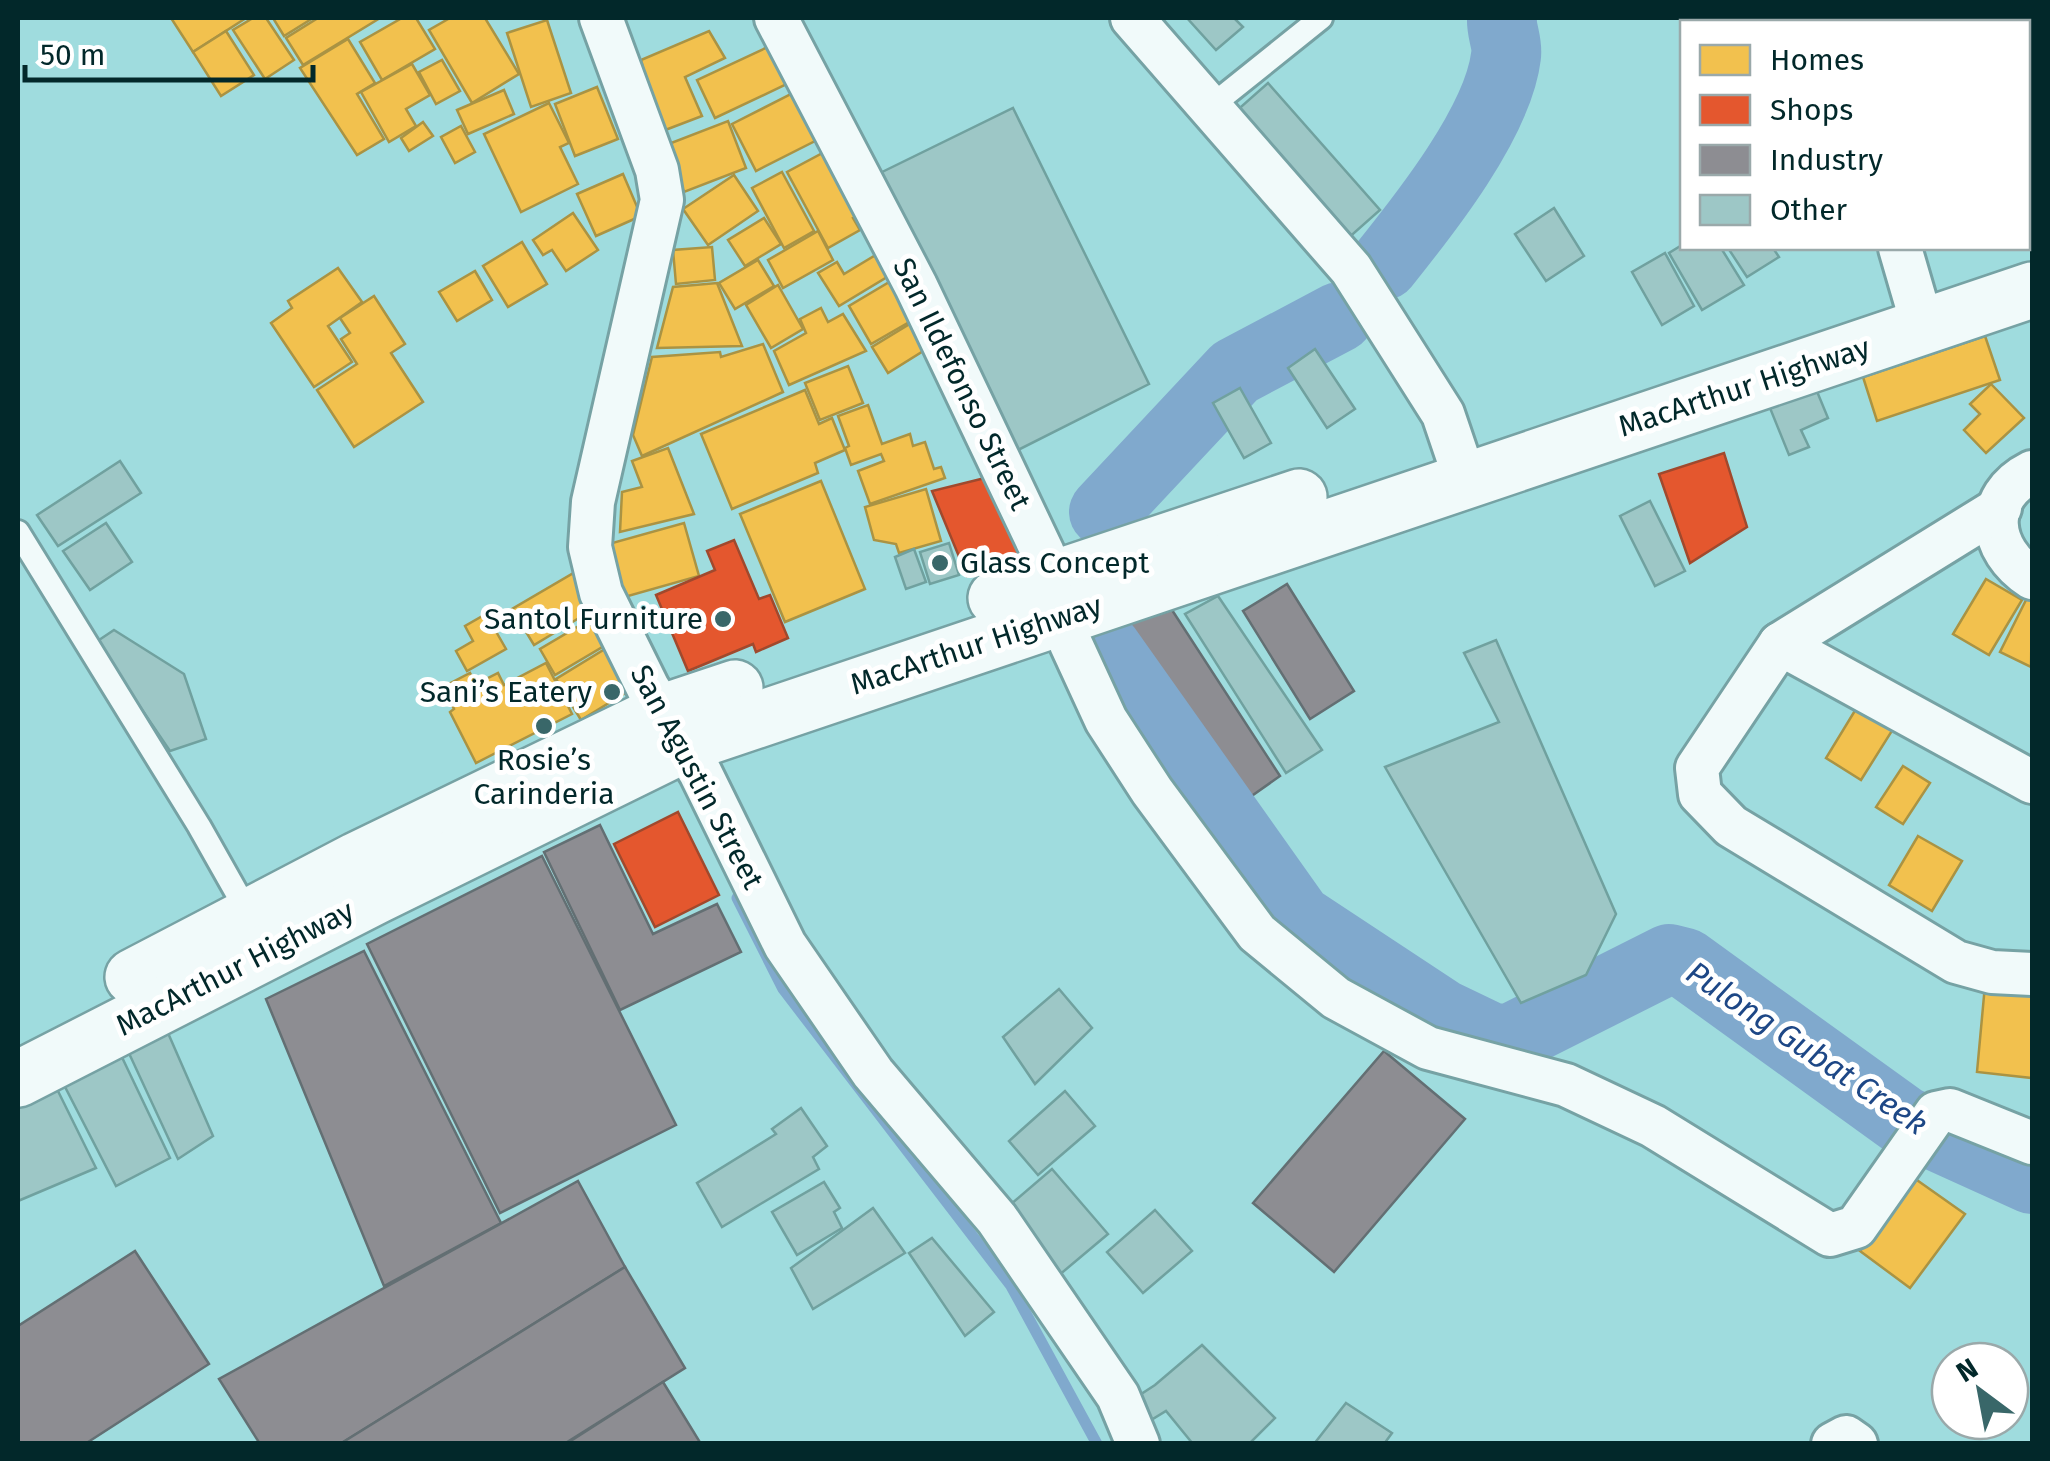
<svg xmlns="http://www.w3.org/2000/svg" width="2050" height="1461" font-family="'Fira Sans',sans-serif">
<rect width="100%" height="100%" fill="#9fdcde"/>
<g fill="#f2c14e" stroke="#aa9343" stroke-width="2.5">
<path d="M171,18H246L193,52Z"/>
<path d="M253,18H266L294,60L265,79L233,30Z"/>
<path d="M273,18H313L284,36Z"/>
<path d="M318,18H380L303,65L286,38Z"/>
<path d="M402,18H416L435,49L382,80L360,42Z"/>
<path d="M450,18H485L519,74L472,103L429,30Z"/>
<path d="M547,20L571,93L531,107L507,33Z"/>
<path d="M226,31L254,75L221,96L193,52Z"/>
<path d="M709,31L725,58L685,77L702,116L660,132L641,60Z"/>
<path d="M348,39L375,83L357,94L384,139L357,155L300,68Z"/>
<path d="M770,46L787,84L715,118L697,80Z"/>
<path d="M442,60L460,91L436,104L419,72Z"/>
<path d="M412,64L430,95L406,109L416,126L389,142L361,92Z"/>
<path d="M597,87L618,139L575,156L555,104Z"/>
<path d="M504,90L514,114L468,134L457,110Z"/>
<path d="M799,90L823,137L756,171L732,124Z"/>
<path d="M549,103L569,143L560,147L578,184L521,212L484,134Z"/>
<path d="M728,121L746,168L684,192L666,145Z"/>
<path d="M423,122L433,136L409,151L401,138Z"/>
<path d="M461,126L475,152L455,163L441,137Z"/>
<path d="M832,148L866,211L853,218L860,230L828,248L787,172Z"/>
<path d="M782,172L814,231L784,248L752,188Z"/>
<path d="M623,174L641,216L596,236L577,194Z"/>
<path d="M734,175L758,211L708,245L683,209Z"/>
<path d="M573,213L598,250L566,271L552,250L543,255L533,240Z"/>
<path d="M764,218L781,244L745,266L728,240Z"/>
<path d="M818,231L833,260L783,288L768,260Z"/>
<path d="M522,242L547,284L508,307L483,266Z"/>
<path d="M712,247L715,280L676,284L673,250Z"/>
<path d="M879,253L892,274L839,306L818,273L837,262L844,274Z"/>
<path d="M758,260L774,286L735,309L719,283Z"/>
<path d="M338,268L362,302L328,326L352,362L314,387L271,323L292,308L288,301Z"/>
<path d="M475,271L492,300L457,321L439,292Z"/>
<path d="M896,278L918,317L871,344L849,306Z"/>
<path d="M717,283L742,346L657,348L673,287Z"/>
<path d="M778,285L803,329L771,348L746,305Z"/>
<path d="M374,296L405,344L391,353L423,402L354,447L317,390L357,364L341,339L350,333L340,318Z"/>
<path d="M821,308L828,322L843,314L866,351L789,385L774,351L806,333L800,319Z"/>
<path d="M913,322L928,348L888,373L872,347Z"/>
<path d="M1985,336L2000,380L1877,421L1863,377Z"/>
<path d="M763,344L783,392L642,456L633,435L652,357L720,352L721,357Z"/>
<path d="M848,366L863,403L820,420L805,383Z"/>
<path d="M1991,384L2024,418L1986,453L1964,430L1980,414L1970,404Z"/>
<path d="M805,390L819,424L832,418L845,450L815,463L818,473L732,509L701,434Z"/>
<path d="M868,405L882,444L910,434L913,446L925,442L934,469L941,467L945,478L870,504L858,471L884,461L881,454L851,465L845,448L849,446L838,416Z"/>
<path d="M668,448L694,514L620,532L622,492L642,487L632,461Z"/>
<path d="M821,481L865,589L785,622L740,514Z"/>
<path d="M926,489L941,541L899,553L896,544L874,540L865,507Z"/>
<path d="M684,523L699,576L621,598L605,545Z"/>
<path d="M577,571L589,612L534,645L512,609Z"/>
<path d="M1986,579L2022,600L1989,655L1953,634Z"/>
<path d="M2029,594L2032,596L2031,667L2000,652Z"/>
<path d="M486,614L506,649L467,671L456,651L473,641L465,626Z"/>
<path d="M589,620L604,646L555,675L540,649Z"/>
<path d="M605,649L630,690L581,720L556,679Z"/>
<path d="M546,663L572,714L476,763L450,712L454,709L443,687L470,673L476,684L498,673L504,685Z"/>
<path d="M1859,704L1895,726L1861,780L1826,758Z"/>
<path d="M1903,766L1930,783L1903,824L1876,807Z"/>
<path d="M1918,836L1962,861L1932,911L1889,885Z"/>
<path d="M1985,985L2032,989V1078L1977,1072Z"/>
<path d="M1914,1178L1965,1214L1910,1288L1860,1251Z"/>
</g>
<g fill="#e4572e" stroke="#a0492d" stroke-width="2.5">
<path d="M2032,131V200L2028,202V133Z"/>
<path d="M1724,453L1747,527L1690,563L1659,474Z"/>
<path d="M989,477L1024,557L967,576L932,491Z"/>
<path d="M734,540L759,599L770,595L788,638L756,652L753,644L688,671L656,595L715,570L707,551Z"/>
<path d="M678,812L719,895L655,927L614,844Z"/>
</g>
<g fill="#8d8d92" stroke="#636f73" stroke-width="2.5">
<path d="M1287,584L1354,691L1310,719L1243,611Z"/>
<path d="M1172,610L1280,776L1236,807L1113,629Z"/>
<path d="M600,825L653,934L717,904L741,952L620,1010L544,852Z"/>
<path d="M542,856L676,1125L500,1213L367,944Z"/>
<path d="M364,951L501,1223L384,1286L266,999Z"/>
<path d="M1384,1051L1465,1119L1334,1272L1253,1203Z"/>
<path d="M578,1181L625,1267L340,1444H260L219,1379Z"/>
<path d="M135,1251L209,1364L85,1444H18V1326Z"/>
<path d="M625,1267L685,1368L564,1444H340Z"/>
<path d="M663,1382L701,1444H566Z"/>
</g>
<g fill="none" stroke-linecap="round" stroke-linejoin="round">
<path stroke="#80a9cd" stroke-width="11" d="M737,898L783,989L1011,1286L1097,1444"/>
<g stroke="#80a9cd" stroke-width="70">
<path d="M1384,265C1425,214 1498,122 1506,56C1508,43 1501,31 1502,18"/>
<path d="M1104,512L1235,372L1339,317"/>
<path d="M1106,648L1298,919L1442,1014L1492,1038L1510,1039L1669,959L1685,963L1904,1121L2032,1179"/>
</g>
</g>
<g fill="#9dc7c6" stroke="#70a19f" stroke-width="2.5">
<path d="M1187,18H1234L1243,27L1216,50Z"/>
<path d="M1755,18H1864L1870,22H1761Z"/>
<path d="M1946,18H1995L2000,22H1941Z"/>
<path d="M1268,83L1380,210L1345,241L1234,113Z"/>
<path d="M1013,108L1149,384L1010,454L874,176Z"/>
<path d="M1554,208L1584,256L1546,281L1515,234Z"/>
<path d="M1682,245L1721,248L1744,285L1702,310L1669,253Z"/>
<path d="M1728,248H1773L1779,257L1747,277Z"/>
<path d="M1665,253L1694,306L1662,325L1632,272Z"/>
<path d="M1315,349L1355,409L1327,428L1288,368Z"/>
<path d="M1240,388L1271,443L1244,458L1213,403Z"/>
<path d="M1816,389L1828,418L1801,430L1809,447L1789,455L1770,408Z"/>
<path d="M120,461L141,493L58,546L37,515Z"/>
<path d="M1650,501L1685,571L1655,586L1620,516Z"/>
<path d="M106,523L132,562L90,590L63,551Z"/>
<path d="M949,543L959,575L930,584L920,552Z"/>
<path d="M914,549L926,582L906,589L895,557Z"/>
<path d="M1218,596L1322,750L1286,773L1185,614Z"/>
<path d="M114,630L184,674L206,739L170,751L96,642Z"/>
<path d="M1496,640L1616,914L1586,975L1521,1003L1385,767L1499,722L1464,653Z"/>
<path d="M1059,989L1092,1028L1035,1084L1003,1037Z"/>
<path d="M168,1033L213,1136L178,1159L127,1049Z"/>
<path d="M119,1051L170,1158L116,1186L62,1081Z"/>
<path d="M55,1085L96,1168L18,1201V1101Z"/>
<path d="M1065,1091L1095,1126L1038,1175L1009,1141Z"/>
<path d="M801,1108L827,1146L813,1157L819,1169L722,1227L697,1183L776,1134L772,1129Z"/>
<path d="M1052,1169L1108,1234L1058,1276L1003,1211Z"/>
<path d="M824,1182L840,1208L834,1212L842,1228L797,1255L772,1212Z"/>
<path d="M873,1208L905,1253L813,1309L791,1268Z"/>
<path d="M1155,1210L1192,1251L1143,1293L1107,1252Z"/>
<path d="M932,1238L994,1312L965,1336L909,1253Z"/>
<path d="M1202,1345L1275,1418L1249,1444H1193L1166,1411L1143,1425L1129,1402L1155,1385Z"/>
<path d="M1346,1403L1392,1433L1384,1444H1314Z"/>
</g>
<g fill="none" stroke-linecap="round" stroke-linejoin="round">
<g stroke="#76a2a4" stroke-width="28">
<g id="lane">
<path d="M1210,107L1321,18"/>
<path d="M18,532L199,826L251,918"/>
</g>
</g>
<g stroke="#76a2a4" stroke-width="48">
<g id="street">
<path d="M601,18L657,170L662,200L593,502L590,547L601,593L648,688L700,772L785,945L873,1073L997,1219L1118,1396L1138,1444"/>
<path d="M776,18L916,286L1043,553L1071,644L1106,720L1152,791L1257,933L1336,998L1428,1048L1566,1085L1653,1126L1830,1235L1856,1227L1936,1113L1950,1110L2032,1143"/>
<path d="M1132,18L1351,269L1443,414L1465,479"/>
<path d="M2028,108L2032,105"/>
<path d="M1900,248L1923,327"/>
<path d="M2032,472C1982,497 1988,550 2032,578"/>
<path d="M2000,508L1780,644L1697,768L1700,794L1731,826L1956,962L1992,972L2032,974"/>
<path d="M1780,644L2032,782"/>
<path d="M1833,1444L1846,1437L1856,1444"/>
</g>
</g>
<g stroke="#76a2a4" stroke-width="60">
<g id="highway">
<path d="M996,598L1299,497"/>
<path d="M133,977L357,860L663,712L735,688"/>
<path d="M18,1079L376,896L683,745L2032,290"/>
</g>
</g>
<use href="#lane" stroke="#f1fafa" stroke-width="22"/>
<use href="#street" stroke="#f1fafa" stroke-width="42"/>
<use href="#highway" stroke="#f1fafa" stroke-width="55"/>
</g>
<g fill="#396769" stroke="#fff" stroke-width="4">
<circle cx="940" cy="563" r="10"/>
<circle cx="723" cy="619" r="10"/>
<circle cx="612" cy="692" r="10"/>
<circle cx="544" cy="726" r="10"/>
</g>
<g text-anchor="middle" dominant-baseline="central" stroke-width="10" stroke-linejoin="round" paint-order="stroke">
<g font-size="30" fill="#02282a" stroke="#fff">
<text transform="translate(962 384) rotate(64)">San Ildefonso Street</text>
<text transform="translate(1744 387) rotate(-18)">MacArthur Highway</text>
<text transform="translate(976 645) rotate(-18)">MacArthur Highway</text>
<text transform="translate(697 777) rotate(62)">San Agustin Street</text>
<text transform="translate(235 968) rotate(-27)">MacArthur Highway</text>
</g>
<g font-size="30" fill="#02282a" stroke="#fff" text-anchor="end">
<text x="960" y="563" text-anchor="start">Glass Concept</text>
<text x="703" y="619">Santol Furniture</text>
<text x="592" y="692">Sani’s Eatery</text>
<text x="544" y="760" text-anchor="middle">Rosie’s<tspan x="544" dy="34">Carinderia</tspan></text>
</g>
<g font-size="32" font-style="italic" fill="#1d4786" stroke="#fff">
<text transform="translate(1807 1048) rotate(34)">Pulong Gubat Creek</text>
</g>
</g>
<rect width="2050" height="1461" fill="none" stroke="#02282a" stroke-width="40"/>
<rect x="1680" y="20" width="350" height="230" fill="#ffffff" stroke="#9aa9aa" stroke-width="2.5"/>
<rect x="1700" y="45" width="50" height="30" fill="#f2c14e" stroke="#9aa9aa" stroke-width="2.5"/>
<text x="1770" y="70" font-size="30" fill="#02282a">Homes</text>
<rect x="1700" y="95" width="50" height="30" fill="#e4572e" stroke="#9aa9aa" stroke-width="2.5"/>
<text x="1770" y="120" font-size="30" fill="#02282a">Shops</text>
<rect x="1700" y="145" width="50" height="30" fill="#8d8d92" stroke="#9aa9aa" stroke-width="2.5"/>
<text x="1770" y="170" font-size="30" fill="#02282a">Industry</text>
<rect x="1700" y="195" width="50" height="30" fill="#9dc7c6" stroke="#9aa9aa" stroke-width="2.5"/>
<text x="1770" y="220" font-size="30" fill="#02282a">Other</text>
<g transform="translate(1980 1391) rotate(328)"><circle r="48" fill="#ffffff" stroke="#9aa9aa" stroke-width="2.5"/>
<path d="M0-8L18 38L0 25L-18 38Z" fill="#396769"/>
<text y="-15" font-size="28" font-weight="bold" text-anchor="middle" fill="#02282a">N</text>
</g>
<path d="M25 65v15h288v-15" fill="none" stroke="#02282a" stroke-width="5"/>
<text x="40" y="65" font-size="30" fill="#02282a" stroke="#ffffff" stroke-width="8" paint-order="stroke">50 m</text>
</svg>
